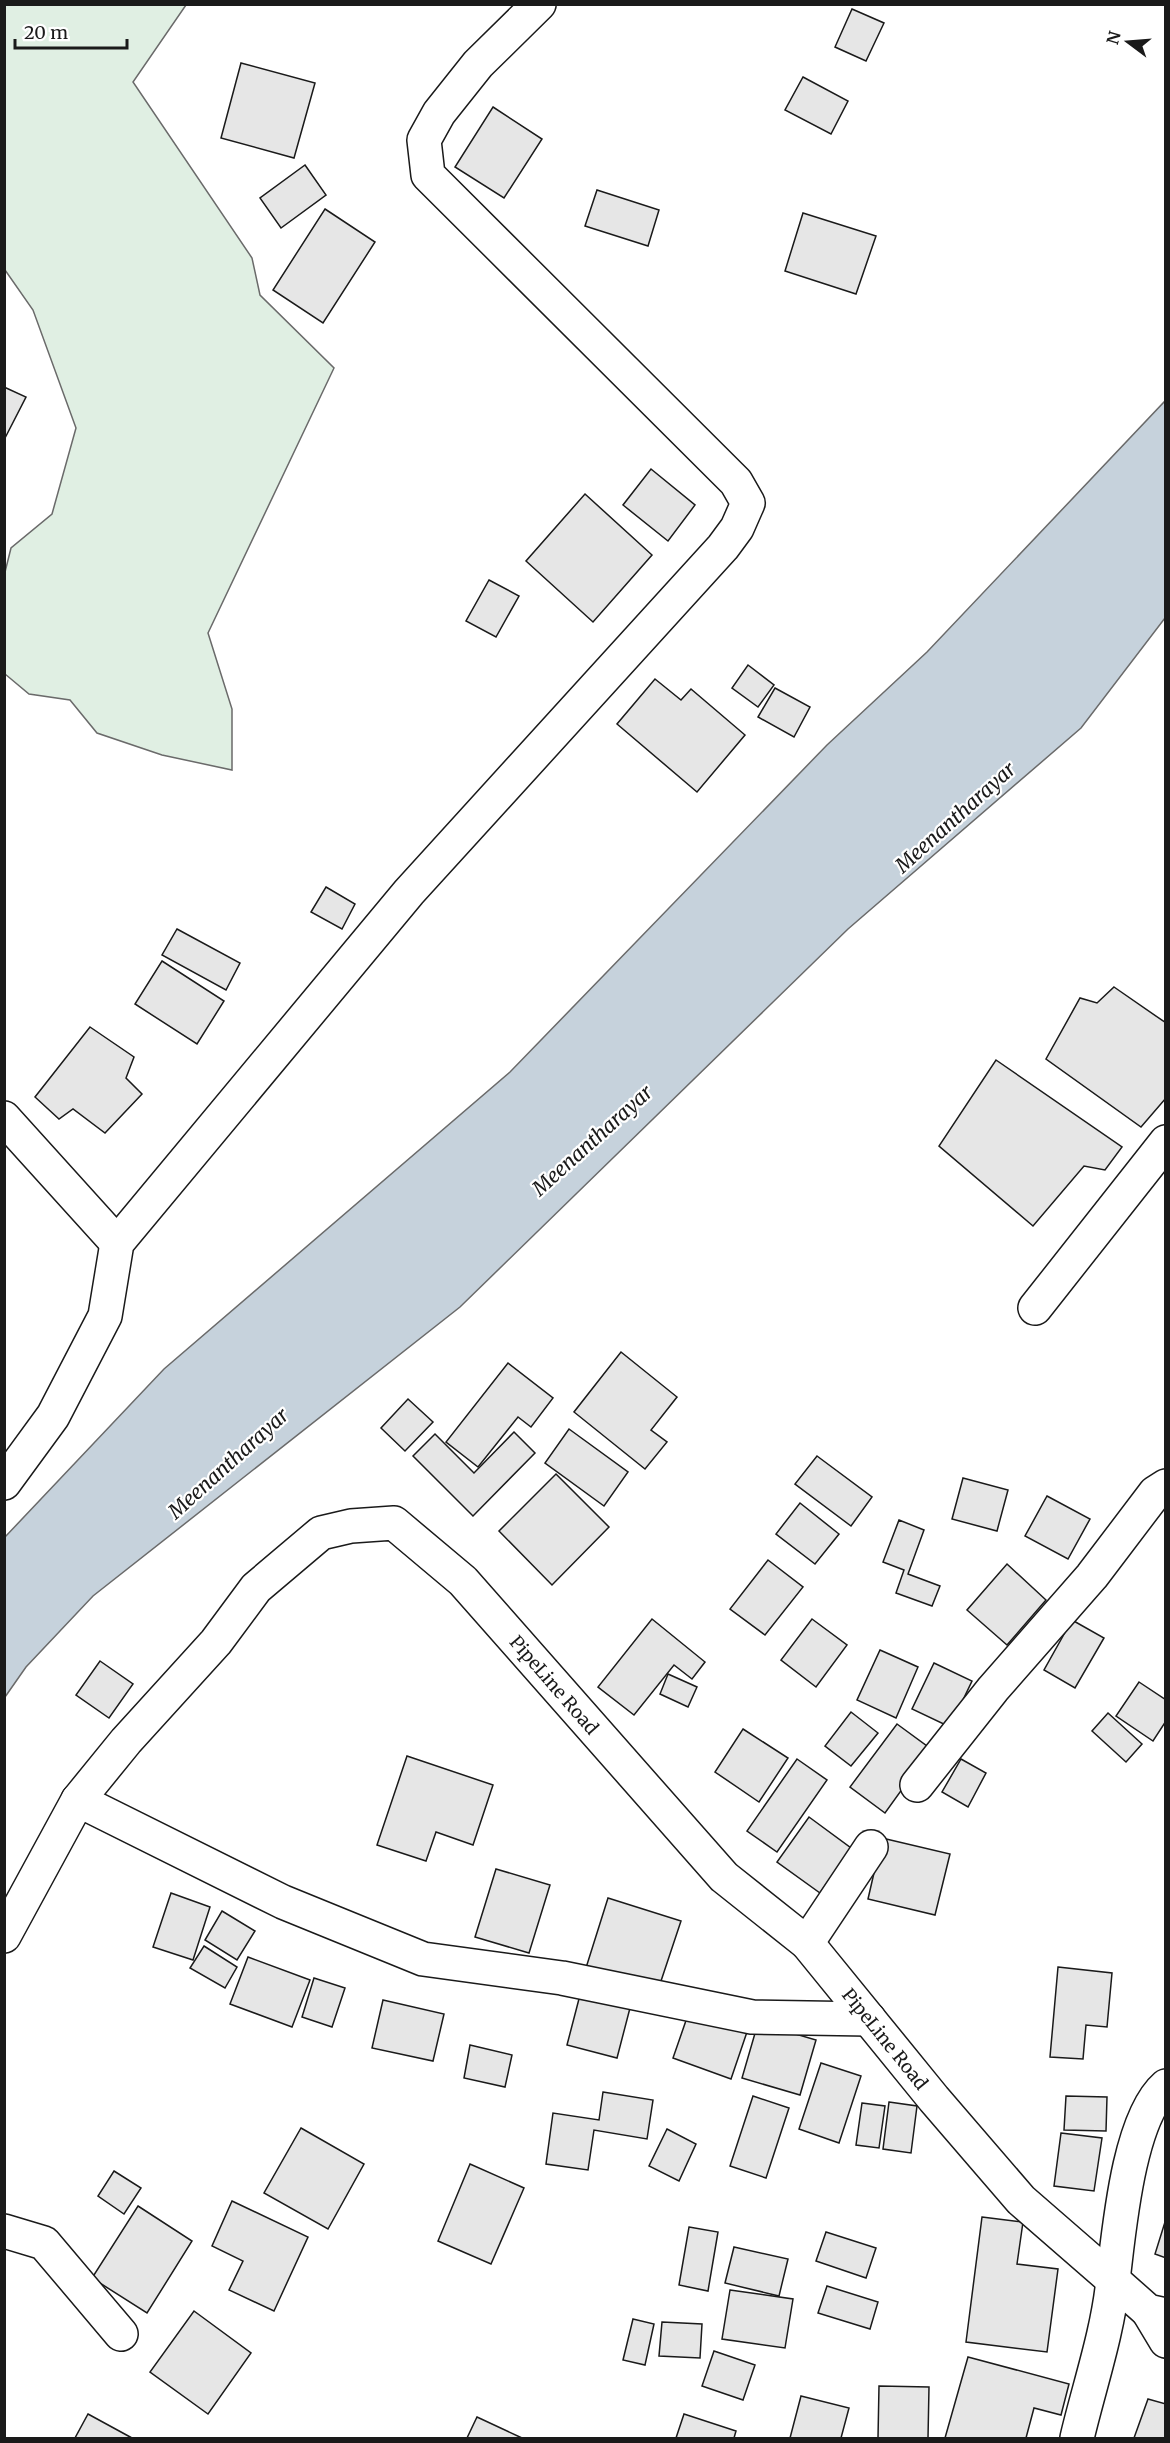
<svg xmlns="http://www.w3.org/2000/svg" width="1170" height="2443" font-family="Merriweather,serif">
<rect width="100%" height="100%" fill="#fff"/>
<path fill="#e0efe3" stroke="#6a6a6a" stroke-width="1.5" d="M4,5H186L133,82L252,258L260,295L334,368L208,633L232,709V770L162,755L97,733L70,700L29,694L5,674V572L11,548L52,514L76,428L33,310L5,270Z"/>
<path fill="#c6d2dc" stroke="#6a6a6a" stroke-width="1.5" d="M1165,401V618L1081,728L848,929L460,1307L93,1596L26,1667L5,1697V1537L164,1369L510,1072L827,745L927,652Z"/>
<g fill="#e6e6e6" stroke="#1a1a1a" stroke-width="1.5">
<path d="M852,9L884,23L866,61L835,47Z"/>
<path d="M241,63L315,83L294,158L221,138Z"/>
<path d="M803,77L848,101L831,134L785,110Z"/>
<path d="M493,107L542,139L504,198L455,167Z"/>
<path d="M305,165L326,195L281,228L260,198Z"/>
<path d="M597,190L659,210L648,246L585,226Z"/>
<path d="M325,209L375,242L323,323L273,290Z"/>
<path d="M803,213L876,236L856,294L785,271Z"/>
<path d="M4,387L26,397L4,440Z"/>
<path d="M651,469L695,505L668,541L623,505Z"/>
<path d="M585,494L652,555L593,622L526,561Z"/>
<path d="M489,580L519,596L496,637L466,621Z"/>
<path d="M748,665L774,685L758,707L732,688Z"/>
<path d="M655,679L681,700L691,689L745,735L697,792L617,724Z"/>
<path d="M775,688L810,707L794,737L758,717Z"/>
<path d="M326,887L355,904L342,929L311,912Z"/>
<path d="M177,929L240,963L226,990L162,955Z"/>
<path d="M162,961L224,1001L197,1044L135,1004Z"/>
<path d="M1114,987L1166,1023V1098L1141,1127L1046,1059L1080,998L1097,1003Z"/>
<path d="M90,1027L134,1057L126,1078L142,1094L105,1133L73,1109L59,1119L35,1097Z"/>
<path d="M996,1060L1122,1147L1105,1170L1084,1166L1033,1226L939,1146Z"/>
<path d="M621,1352L677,1397L651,1430L667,1442L645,1469L574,1412Z"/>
<path d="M508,1363L553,1398L531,1427L518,1417L478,1467L446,1442Z"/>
<path d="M408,1399L433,1422L405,1451L381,1428Z"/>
<path d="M569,1429L628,1472L604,1506L545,1463Z"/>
<path d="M514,1432L535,1453L473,1516L413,1456L435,1434L474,1473Z"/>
<path d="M817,1456L872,1497L851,1526L795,1484Z"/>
<path d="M556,1474L609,1527L552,1585L499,1531Z"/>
<path d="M963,1478L1008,1490L997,1531L952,1519Z"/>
<path d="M1047,1496L1090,1519L1068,1559L1025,1536Z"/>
<path d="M800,1503L839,1534L815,1564L776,1534Z"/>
<path d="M899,1520L924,1530L908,1574L940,1586L932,1606L896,1593L904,1570L883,1562Z"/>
<path d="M768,1560L803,1587L765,1635L730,1609Z"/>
<path d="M1007,1564L1046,1600L1007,1645L967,1610Z"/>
<path d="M652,1619L705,1662L692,1679L674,1665L634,1715L598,1687Z"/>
<path d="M812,1619L847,1645L816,1687L781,1660Z"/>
<path d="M1072,1620L1104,1638L1075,1688L1044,1670Z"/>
<path d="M880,1650L918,1667L896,1718L857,1700Z"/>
<path d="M100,1661L133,1684L109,1718L76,1695Z"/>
<path d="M934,1663L972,1681L950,1727L912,1709Z"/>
<path d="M668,1674L697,1687L688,1707L660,1694Z"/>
<path d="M1139,1682L1166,1700V1721L1153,1741L1116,1716Z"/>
<path d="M851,1712L878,1733L851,1766L825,1746Z"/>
<path d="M1108,1713L1142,1744L1126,1762L1092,1731Z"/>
<path d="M897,1724L931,1749L885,1813L850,1787Z"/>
<path d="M743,1729L788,1758L759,1802L715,1772Z"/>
<path d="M407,1756L493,1785L473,1845L436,1832L426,1861L377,1845Z"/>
<path d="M797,1759L827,1780L777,1852L747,1831Z"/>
<path d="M961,1759L986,1773L968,1807L942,1792Z"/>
<path d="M809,1817L851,1848L820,1893L777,1862Z"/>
<path d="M882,1838L950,1854L935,1915L868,1899Z"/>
<path d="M496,1869L550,1885L529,1953L475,1937Z"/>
<path d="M171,1893L210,1907L193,1960L153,1947Z"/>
<path d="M608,1898L681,1921L657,1993L585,1971Z"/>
<path d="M222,1911L255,1931L237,1960L205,1940Z"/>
<path d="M204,1946L237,1967L225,1988L190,1968Z"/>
<path d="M248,1957L310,1980L292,2027L230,2004Z"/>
<path d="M1058,1967L1112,1973L1107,2027L1086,2025L1083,2059L1050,2057Z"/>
<path d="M314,1978L345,1988L332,2027L302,2017Z"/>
<path d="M580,1995L630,2008L617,2058L567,2045Z"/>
<path d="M383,2000L444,2014L433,2061L372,2048Z"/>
<path d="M690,2009L748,2029L731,2079L673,2058Z"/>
<path d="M758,2023L816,2040L800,2095L742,2078Z"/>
<path d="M470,2045L512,2055L505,2087L464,2078Z"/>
<path d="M821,2063L861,2076L839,2143L799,2129Z"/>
<path d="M603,2092L653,2100L647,2139L594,2130L588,2170L546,2164L553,2113L599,2120Z"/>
<path d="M753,2096L789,2108L766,2178L730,2166Z"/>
<path d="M1066,2096L1107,2097L1106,2131L1064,2130Z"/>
<path d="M889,2102L917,2106L911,2153L883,2149Z"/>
<path d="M862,2103L885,2106L879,2148L856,2145Z"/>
<path d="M301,2128L364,2164L328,2229L264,2193Z"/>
<path d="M667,2129L696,2144L679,2181L649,2166Z"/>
<path d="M1061,2133L1102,2138L1094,2191L1054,2186Z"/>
<path d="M470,2164L524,2188L491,2264L438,2241Z"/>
<path d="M114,2171L141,2188L124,2214L98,2196Z"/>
<path d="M232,2201L308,2237L274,2311L229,2290L243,2261L212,2246Z"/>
<path d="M138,2206L192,2241L147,2313L92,2278Z"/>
<path d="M982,2217L1023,2222L1017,2264L1058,2269L1047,2352L966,2342Z"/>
<path d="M1165,2222H1166V2258L1155,2254Z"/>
<path d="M689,2227L718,2232L708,2291L679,2285Z"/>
<path d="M826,2232L876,2248L866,2278L816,2261Z"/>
<path d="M734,2247L788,2259L779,2296L725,2283Z"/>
<path d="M827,2286L878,2302L870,2329L818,2313Z"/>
<path d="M730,2290L793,2299L785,2348L722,2339Z"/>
<path d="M194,2311L251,2353L208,2414L150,2372Z"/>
<path d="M633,2319L654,2324L645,2365L623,2360Z"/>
<path d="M662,2322L702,2324L700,2358L659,2356Z"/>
<path d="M714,2351L755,2365L743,2400L702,2386Z"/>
<path d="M968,2357L1069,2384L1061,2415L1034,2408L1026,2438H945Z"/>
<path d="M879,2386L929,2387L928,2438H878Z"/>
<path d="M801,2396L849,2408L841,2438H790Z"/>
<path d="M1148,2399L1166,2404V2438H1134Z"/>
<path d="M88,2414L132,2438H75Z"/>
<path d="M684,2414L736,2431L734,2438H676Z"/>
<path d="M477,2417L522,2438H467Z"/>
</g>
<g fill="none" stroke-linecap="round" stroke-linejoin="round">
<g stroke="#1a1a1a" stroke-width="36">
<g id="street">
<path d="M4,1118L117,1243"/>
<path d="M1035,1308L1166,1142"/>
<path d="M4,1483L53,1416L105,1316L117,1243L409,892L723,547L737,528L748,503L736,482L428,175L424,140L439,113L478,64L539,4"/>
<path d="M917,1785L993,1689L1092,1576L1155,1493L1166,1486"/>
<path d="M78,1800L283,1902L423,1959L562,1978L752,2017L869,2019"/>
<path d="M4,1936L78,1800L126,1741L216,1642L256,1588L321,1533L351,1526L394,1523L463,1581L724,1877L807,1943L934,2099L1021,2200L1113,2280"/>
<path d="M807,1943L871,1847"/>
<path d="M4,2231L44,2243L121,2334"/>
<path d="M1113,2280C1119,2232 1128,2119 1166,2086"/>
<path d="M1148,2311L1166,2341"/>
</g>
</g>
<g stroke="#1a1a1a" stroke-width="36">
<g id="secondary">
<path d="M1113,2280L1148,2311L1166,2315"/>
<path d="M1077,2438C1089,2387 1108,2332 1113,2280"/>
</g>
</g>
<use href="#street" stroke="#fff" stroke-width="33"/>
<use href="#secondary" stroke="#fff" stroke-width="33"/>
</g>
<g text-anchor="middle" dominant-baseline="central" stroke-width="4.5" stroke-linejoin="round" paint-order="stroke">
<g font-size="18" fill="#1a1a1a" stroke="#fff">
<text transform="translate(554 1685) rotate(49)">PipeLine Road</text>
<text transform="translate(885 2039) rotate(51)">PipeLine Road</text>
</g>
<g font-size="20" font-style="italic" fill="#1a1a1a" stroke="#fff">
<text transform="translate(955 817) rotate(-42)">Meenantharayar</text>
<text transform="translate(592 1140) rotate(-42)">Meenantharayar</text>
<text transform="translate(228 1463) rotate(-42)">Meenantharayar</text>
</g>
</g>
<rect width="1170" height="2443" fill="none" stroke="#1a1a1a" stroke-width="12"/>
<g transform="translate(1128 42) rotate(286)" stroke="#ffffff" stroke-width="4.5" paint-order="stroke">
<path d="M0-4.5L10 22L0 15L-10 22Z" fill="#1a1a1a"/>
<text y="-9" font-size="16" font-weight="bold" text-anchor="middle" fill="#1a1a1a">N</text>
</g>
<path d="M15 39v9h112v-9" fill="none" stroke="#1a1a1a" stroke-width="3"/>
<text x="24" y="39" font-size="18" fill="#1a1a1a" stroke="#ffffff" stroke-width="4.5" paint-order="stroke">20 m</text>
</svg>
